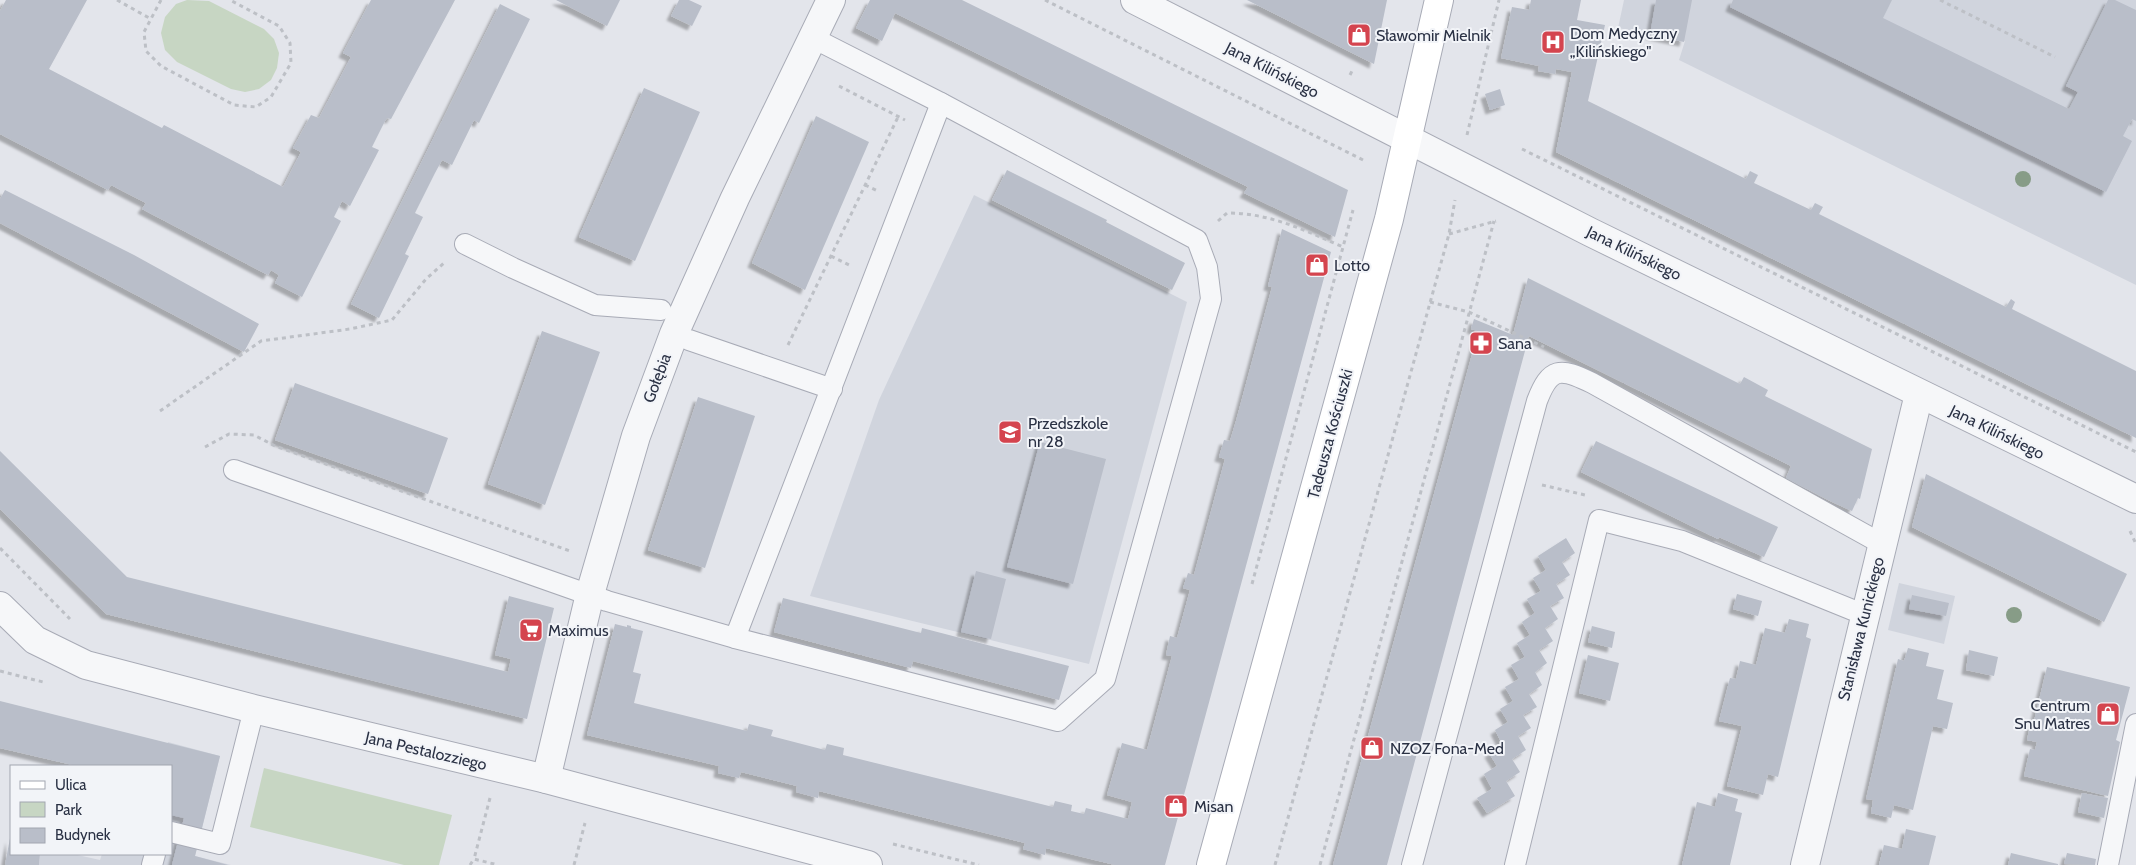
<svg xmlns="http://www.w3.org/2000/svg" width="2136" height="865" font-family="Cabin,sans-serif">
<defs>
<filter id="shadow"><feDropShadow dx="-4.5" dy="4.5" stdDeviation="1" flood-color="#0004"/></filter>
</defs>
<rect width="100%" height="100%" fill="#e3e5eb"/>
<g fill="#d0d4dd">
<path d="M1624,0H2136V285L1679,60L1685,41L1618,28Z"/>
<path d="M974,195L1187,302L1089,664L810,596L879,400Z"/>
<path d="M1899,583L1955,596L1944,644L1888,630Z"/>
<path d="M168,742L220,756L195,856L231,865H39L40,854H73L100,860L102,854H171V766H162Z"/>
</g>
<g fill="#c7d6c3">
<path d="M187,0L209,1L264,29L274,39L279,53L277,68L271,80L259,89L245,92L231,89L177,62L165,50L161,33L165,17L176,4Z"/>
<path d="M264,768L452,815L439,865H404L250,827Z"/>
</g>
<g fill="#b9bec9" filter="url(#shadow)">
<path d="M6,0H87L49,69L162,128L164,125L283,187L301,152L293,148L311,115L319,118L351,57L343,53L371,0H455L391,119L387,118L385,121L372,147L379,150L350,206L342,201L334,217L341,221L302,297L275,283L279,275L271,270L268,275L142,209L146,203L111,185L108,190L0,134V11Z"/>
<path d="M556,0H620L607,26Z"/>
<path d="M679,0H689L702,6L692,26L671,16Z"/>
<path d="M870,0H962L1348,190L1335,237L1244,193L1248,187L895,13L882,41L856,28Z"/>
<path d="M1247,0H1387L1374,64L1281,17Z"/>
<path d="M1531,0H1581L1577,20L1605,25L1588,101L1746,179L1750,171L1758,175L1754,183L1811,210L1815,203L1823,207L1819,214L2006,307L2011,299L2015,302L2012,309L2136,371V438L1556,152L1572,72L1556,69L1555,74L1538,71L1539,66L1501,58L1512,7L1529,10Z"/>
<path d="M1656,0H1692L1684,42L1650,35Z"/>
<path d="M1733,0H1892L1883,18L2069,109L2078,92L2066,86L2108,0H2115L2136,10V121L2132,119L2123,136L2132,141L2106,192L1730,7Z"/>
<path d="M500,4L530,19L479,123L474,120L452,165L442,160L435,173L415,213L423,217L405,254L409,256L379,318L351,304Z"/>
<path d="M644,88L700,112L635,261L579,237Z"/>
<path d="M1500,89L1505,105L1490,110L1485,94Z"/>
<path d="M816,116L869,142L805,290L752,263Z"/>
<path d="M1007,170L1107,220L1106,222L1185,263L1172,290L992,200Z"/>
<path d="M5,190L134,255L259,324L244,352L0,223V199Z"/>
<path d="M1282,229L1331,252L1165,865H1115L1046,848L1045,855L1023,849L1025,843L819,791L818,798L796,792L797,786L741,772L739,778L718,773L719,766L587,735L615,624L627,627V625L631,626V628L643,631L633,672L641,674L634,703L747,731L749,724L773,730L771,736L825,750L827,744L844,748L843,755L1053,807L1055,801L1072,805L1071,811L1084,814L1086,808L1128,819L1132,802L1107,795L1122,743L1147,750L1172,656L1166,655L1170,636L1177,638L1190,590L1183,588L1188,573L1194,575L1225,459L1219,457L1224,440L1230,441L1236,421L1272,287L1268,286Z"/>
<path d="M1528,278L1740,384L1744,377L1768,390L1765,396L1872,449L1860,499L1858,498L1852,511L1830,501L1786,478L1791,466L1529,336L1387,865H1333L1474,347L1478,331L1471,329L1474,319L1513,335Z"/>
<path d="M542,331L600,352L545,505L488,484Z"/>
<path d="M295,383L448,438L428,494L275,440Z"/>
<path d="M698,397L755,416L705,568L648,550Z"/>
<path d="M1596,441L1778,527L1764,557L1719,537L1718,539L1581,472Z"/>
<path d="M1040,442L1106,459L1073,584L1007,567Z"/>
<path d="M0,451L127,577L508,672L511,659L495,655L509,596L554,608L527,719L106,614L0,509Z"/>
<path d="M1926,474L2127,574L2104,622L1912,527Z"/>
<path d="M1566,538L1575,553L1562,562L1570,575L1556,584L1564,598L1550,606L1558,619L1545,628L1553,641L1539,650L1547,663L1535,672L1542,685L1529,694L1537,707L1523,715L1531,728L1518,736L1526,750L1512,759L1520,772L1506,781L1515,796L1487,813L1477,798L1492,789L1484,774L1497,766L1489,753L1502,744L1495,730L1508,722L1500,709L1513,701L1505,687L1519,679L1511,665L1525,657L1517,643L1530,635L1522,622L1535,613L1527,599L1541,591L1533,578L1546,570L1538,556Z"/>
<path d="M976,571L1006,579L991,639L961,632Z"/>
<path d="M1737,594L1762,601L1758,616L1733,609Z"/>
<path d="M1912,595L1949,603L1946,616L1909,609Z"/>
<path d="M783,598L921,633L922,628L1069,666L1059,700L913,661L911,668L774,632Z"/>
<path d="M1789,619L1809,624L1806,637L1811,639L1778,777L1768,774L1763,795L1727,786L1742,726L1719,721L1730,678L1736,679L1740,661L1756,665L1765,628L1785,633Z"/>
<path d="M1592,626L1615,632L1612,648L1588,642Z"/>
<path d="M1908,648L1929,653L1926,666L1944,670L1937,699L1953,703L1947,729L1933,726L1913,810L1894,805L1891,818L1871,813L1873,800L1866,799L1898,659L1904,661Z"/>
<path d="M1969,650L1998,657L1994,676L1966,670Z"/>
<path d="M1588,655L1619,663L1610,701L1579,693Z"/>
<path d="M2047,667L2130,687L2116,740L2120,742L2108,796L2024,776L2030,749L2035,750L2037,742L2027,740L2031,721H2034Z"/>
<path d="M0,701L220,756L195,856L228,865H172L184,818L171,815V766H77L0,748Z"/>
<path d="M1718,793L1738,799L1735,811L1742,813L1730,865H1682L1697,802L1715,807Z"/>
<path d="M2082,793L2108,798L2104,818L2078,812Z"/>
<path d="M1906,829L1936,836L1929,865H1879L1884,845L1902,849Z"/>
<path d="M10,838L11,854H40L39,865H5Z"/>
<path d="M2011,853L2058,864V865H2008Z"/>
<path d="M2067,853L2096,859L2095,865L2064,864Z"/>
</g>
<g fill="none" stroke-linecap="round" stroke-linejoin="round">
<g stroke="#a8abb6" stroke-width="22">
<g id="lane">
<path d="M465,244L513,268L595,305L661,310"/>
<path d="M689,340L832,389"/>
<path d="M234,470L607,601L735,638L1058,721L1105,679L1211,299L1207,267L1197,240L941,103L813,38"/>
<path d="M735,638L941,103"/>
<path d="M171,832L220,844L254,709"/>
<path d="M152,865L155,854"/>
<path d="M1412,865L1537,401C1550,367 1560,367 1592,383L1882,544"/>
<path d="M1515,865L1599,520L1682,541L1865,615"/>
<path d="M2108,865L2136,724"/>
</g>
</g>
<g stroke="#a8abb6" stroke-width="30">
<g id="street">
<path d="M1135,0L1590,232L2136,499"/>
<path d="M0,606L35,640L86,665L254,709L546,779L868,865"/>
<path d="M546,779L590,594L636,436L674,334L735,198L831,0"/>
<path d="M1805,865L1919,394"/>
</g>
</g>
<g stroke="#a8abb6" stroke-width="30">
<path id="secondary" d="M1211,865L1389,219L1439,0"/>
</g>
<g stroke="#bdc0c6" stroke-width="3" stroke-dasharray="4 4" stroke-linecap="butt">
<path d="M117,0L151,19"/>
<path d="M161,0L144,32L146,51L161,66L234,105L256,107L271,97L291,63L290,43L279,26L230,0"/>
<path d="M1045,0L1365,161"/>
<path d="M1940,0L2055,57"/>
<path d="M1350,75L1353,69"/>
<path d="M839,86L905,120"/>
<path d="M1467,135L1499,0"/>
<path d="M1522,149L2136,452"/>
<path d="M865,185L878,191"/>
<path d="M1218,221L1227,213C1270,213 1304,230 1343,247"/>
<path d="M1449,234L1496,221"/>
<path d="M831,256L849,265"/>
<path d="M1430,302L1469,312L1544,347"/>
<path d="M788,345L898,117"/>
<path d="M160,411L261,341L350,329L392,320L426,279L444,263"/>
<path d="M205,447L229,434L254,435L275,446L570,551"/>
<path d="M1542,485L1585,495"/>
<path d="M2130,531L2136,544"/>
<path d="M0,548L70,619"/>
<path d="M1252,584L1353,210"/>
<path d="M0,671L43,682"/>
<path d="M490,798L474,859L498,865"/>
<path d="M893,844L979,865"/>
<path d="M470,865L474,859"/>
<path d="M574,865L585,823"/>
<path d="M1275,865L1449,234L1455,200"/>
<path d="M1320,865L1494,221"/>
</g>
<use href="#lane" stroke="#f6f7f9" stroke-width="20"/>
<use href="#street" stroke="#f6f7f9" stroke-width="28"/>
<use href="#secondary" stroke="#fff" stroke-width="28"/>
</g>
<g fill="#879c87">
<circle cx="2023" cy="179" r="8"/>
<circle cx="2014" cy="615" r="8"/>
</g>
<defs>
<g id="shop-square" transform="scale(1.25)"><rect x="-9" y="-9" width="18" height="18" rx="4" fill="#d4444e" stroke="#f2f4f8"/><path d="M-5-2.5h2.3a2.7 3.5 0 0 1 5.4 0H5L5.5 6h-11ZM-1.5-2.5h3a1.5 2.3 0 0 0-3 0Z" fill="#fff"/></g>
<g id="hospital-square" transform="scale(1.25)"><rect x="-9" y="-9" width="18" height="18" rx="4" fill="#d4444e" stroke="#f2f4f8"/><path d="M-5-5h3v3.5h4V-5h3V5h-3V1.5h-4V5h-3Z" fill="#fff"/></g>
<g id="pharmacy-square" transform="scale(1.25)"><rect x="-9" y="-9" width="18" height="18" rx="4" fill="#d4444e" stroke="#f2f4f8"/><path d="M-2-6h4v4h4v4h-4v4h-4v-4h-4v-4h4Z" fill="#fff"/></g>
<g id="school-square" transform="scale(1.25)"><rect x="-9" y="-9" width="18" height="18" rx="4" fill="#d4444e" stroke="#f2f4f8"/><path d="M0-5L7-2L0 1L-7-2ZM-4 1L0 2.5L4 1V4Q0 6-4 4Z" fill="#fff"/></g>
<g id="supermarket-square" transform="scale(1.25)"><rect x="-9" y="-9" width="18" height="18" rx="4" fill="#d4444e" stroke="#f2f4f8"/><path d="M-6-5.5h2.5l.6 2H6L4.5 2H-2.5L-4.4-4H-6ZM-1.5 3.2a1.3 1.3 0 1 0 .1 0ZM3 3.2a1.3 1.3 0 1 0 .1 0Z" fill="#fff"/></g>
</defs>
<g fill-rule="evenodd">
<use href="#shop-square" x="1359" y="35"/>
<use href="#hospital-square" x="1553" y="42"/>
<use href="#shop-square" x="1317" y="265"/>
<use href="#pharmacy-square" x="1481" y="343"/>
<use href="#school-square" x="1010" y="432"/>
<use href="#supermarket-square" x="531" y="630"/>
<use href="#shop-square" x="2108" y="714"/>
<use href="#shop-square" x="1372" y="748"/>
<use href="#shop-square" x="1176" y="806"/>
</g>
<g text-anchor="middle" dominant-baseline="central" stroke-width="4" stroke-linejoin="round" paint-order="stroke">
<g font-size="16" fill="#2a3144" stroke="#f2f4f8" text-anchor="start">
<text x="1570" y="33">Dom Medyczny<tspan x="1570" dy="18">„Kilińskiego"</tspan></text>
<text x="1376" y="35">Sławomir Mielnik</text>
<text x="1334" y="265">Lotto</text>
<text x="1498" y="343">Sana</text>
<text x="1028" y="423">Przedszkole<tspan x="1028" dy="18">nr 28</tspan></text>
<text x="548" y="630">Maximus</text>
<text x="2090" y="705" text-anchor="end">Centrum<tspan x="2090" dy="18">Snu Matres</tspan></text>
<text x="1390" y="748">NZOZ Fona-Med</text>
<text x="1194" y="806">Misan</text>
</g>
<g font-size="16" fill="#2a3144" stroke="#f2f4f8">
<text transform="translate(1272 70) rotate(27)">Jana Kilińskiego</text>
<text transform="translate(1634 253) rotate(26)">Jana Kilińskiego</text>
<text transform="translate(657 378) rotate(-69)">Gołębia</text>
<text transform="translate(1997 432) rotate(26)">Jana Kilińskiego</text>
<text transform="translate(1330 434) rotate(-75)">Tadeusza Kościuszki</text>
<text transform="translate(1861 629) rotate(-76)">Stanisława Kunickiego</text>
<text transform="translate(426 751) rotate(13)">Jana Pestalozziego</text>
</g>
</g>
<rect x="10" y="765" width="162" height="90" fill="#f2f4f8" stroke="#a2a6b0"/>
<rect x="20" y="781" width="25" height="8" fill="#ffffff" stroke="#a2a6b0"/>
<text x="55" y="790" font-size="15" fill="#2a3144">Ulica</text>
<rect x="20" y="802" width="25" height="15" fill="#c7d6c3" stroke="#a2a6b0"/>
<text x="55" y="815" font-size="15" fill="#2a3144">Park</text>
<rect x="20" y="828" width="25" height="15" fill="#b9bec9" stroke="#a2a6b0"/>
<text x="55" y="840" font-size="15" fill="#2a3144">Budynek</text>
</svg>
